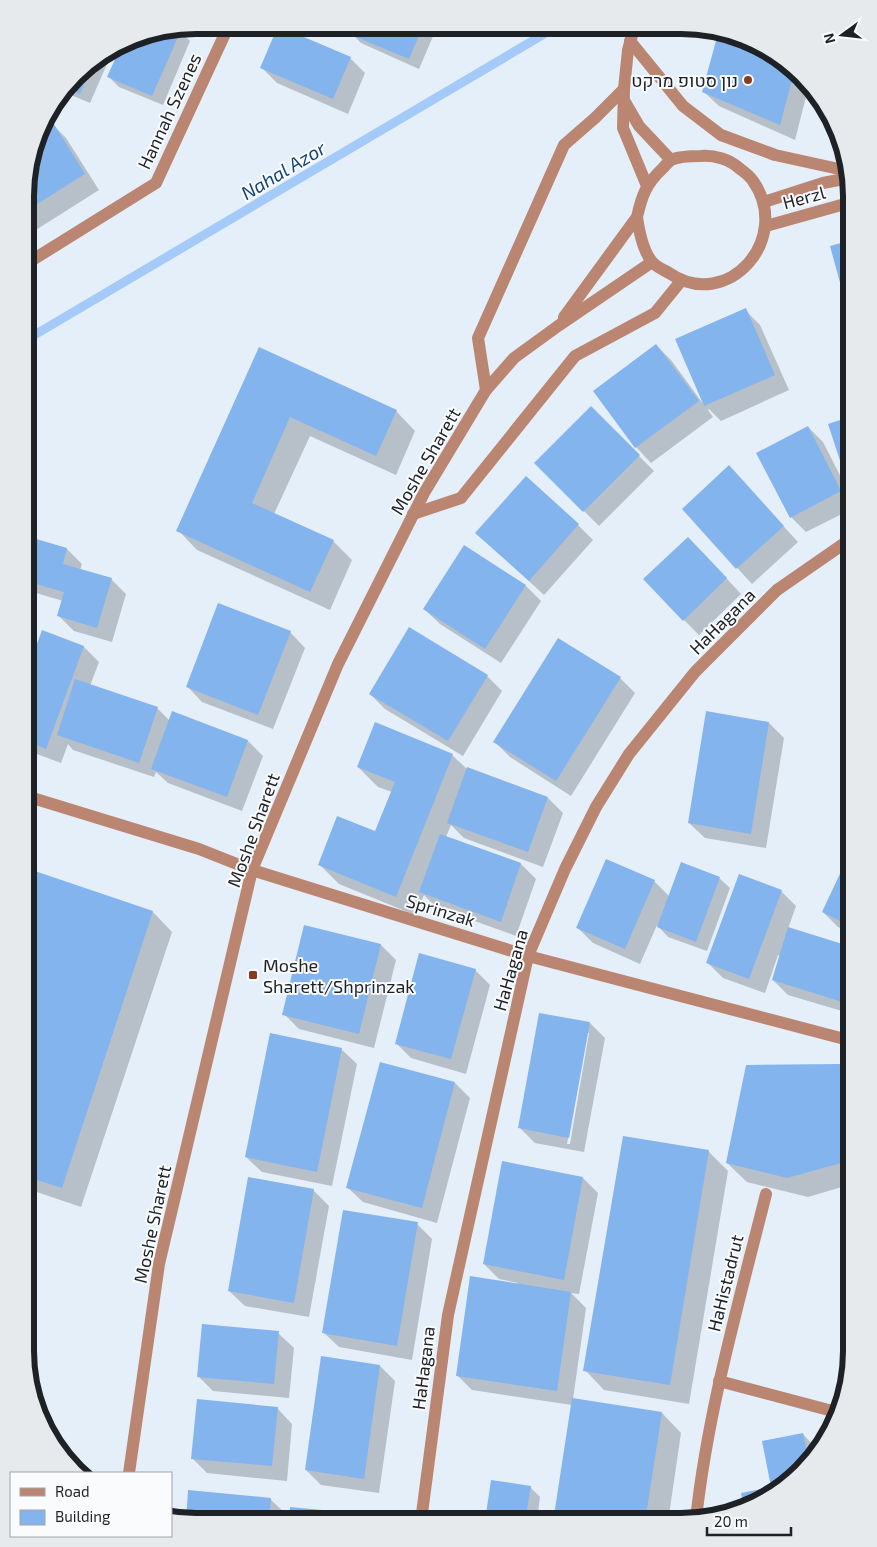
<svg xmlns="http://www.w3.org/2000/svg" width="877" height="1547" font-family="'Exo 2',Heebo,sans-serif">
<rect width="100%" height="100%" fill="#e5effa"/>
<g fill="#0003" fill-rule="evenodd">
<path d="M306,26H335L330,36Z"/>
<path d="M354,26L437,27L419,69L361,43L351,33Z"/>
<path d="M176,29L180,31L190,41L163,105L119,87L109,77L123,42L131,38Z"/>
<path d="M720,31L794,67L808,89L795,140L719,106L703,91Z"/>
<path d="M106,53L110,57L90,103L64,92L83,68Z"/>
<path d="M350,58L365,73L348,114L277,83L262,68Z"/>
<path d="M51,123L66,138L99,190L31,233L26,229V177L41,167Z"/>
<path d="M745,310L760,325L789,390L721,421L709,409L708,410L713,417L651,463L636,447L595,391L656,345L671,360L704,405Z"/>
<path d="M259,349L396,411L415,431L396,475L310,436L274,514L333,541L352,560L330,610L197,550L178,530Z"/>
<path d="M591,408L654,471L599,526L536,463Z"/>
<path d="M808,427L823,442L852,499V509L806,532L791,517Z"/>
<path d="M729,467L798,542L752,584L683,509Z"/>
<path d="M578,525L593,540L544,595L477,533Z"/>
<path d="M26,537L67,549L82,564L80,570L111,579L126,594L112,642L74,631L59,616L63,601L26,590Z"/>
<path d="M464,547L526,586L541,601L501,663L440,624L424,609Z"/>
<path d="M703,553L741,594L699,635L684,620Z"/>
<path d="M43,632L84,647L99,662L90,686L157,708L170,721L173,713L248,741L263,756L242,811L168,783L156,772L154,777L73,750L68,744L61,763L26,750V653L32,660Z"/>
<path d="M290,632L305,648L273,729L202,702L187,686Z"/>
<path d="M487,676L502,691L463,756L385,709L370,694Z"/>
<path d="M620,678L635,693L571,796L510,757L495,742Z"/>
<path d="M769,723L784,738L766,848L705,838L689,823Z"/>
<path d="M452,755L468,770L548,798L563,813L543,867L464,838L451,825L446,837L521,864L536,879L516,936L436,907L424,895L415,915L339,884L320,865L376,833L392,792L378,787L358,767Z"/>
<path d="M852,867V934L838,927L823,912Z"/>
<path d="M26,870L153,912L172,932L81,1207L25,1188Z"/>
<path d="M719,878L730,888L707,951L668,937L657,925L640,964L593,943L578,928L654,881L669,896Z"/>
<path d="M781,891L796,906L788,929L852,948V1014L788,995L773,980L780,956L778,955L765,993L723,978L708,963Z"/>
<path d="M381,945L396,960L374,1048L299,1029L284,1014Z"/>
<path d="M475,970L490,985L466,1074L411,1058L396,1043Z"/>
<path d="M590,1023L605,1038L584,1152L535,1143L520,1128ZM587,1033H589L570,1144H567Z"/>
<path d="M341,1049L357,1064L332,1186L262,1172L246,1157Z"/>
<path d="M840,1066L852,1078V1184L808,1197L747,1182L727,1163Z"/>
<path d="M455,1083L470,1098L437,1223L363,1202L347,1187Z"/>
<path d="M708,1151L728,1171L689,1404L604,1390L585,1370Z"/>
<path d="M583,1178L598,1193L579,1294L571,1293L586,1308L573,1399L662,1413L681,1433L668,1522H554L572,1405L472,1390L457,1375L517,1285L518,1283L499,1279L484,1264Z"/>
<path d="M313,1190L329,1206L309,1317L245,1306L229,1291Z"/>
<path d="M417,1224L432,1239L412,1360L339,1347L323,1332Z"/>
<path d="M278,1333L294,1348L289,1398L213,1391L198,1376Z"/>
<path d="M322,1358L380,1366L395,1381L379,1493L321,1485L306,1470Z"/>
<path d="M277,1408L292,1424L287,1481L207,1473L192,1458Z"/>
<path d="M803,1434L819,1452L785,1487L772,1488Z"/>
<path d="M492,1481L530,1487L540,1497L537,1522L486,1521Z"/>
<path d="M270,1499L286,1514L285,1521H187Z"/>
</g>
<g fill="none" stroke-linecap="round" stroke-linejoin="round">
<path stroke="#a3caf8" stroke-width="9" d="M26,340L556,27"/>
</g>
<g fill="#83b4ed">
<path d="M278,26L351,57L333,99L260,68Z"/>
<path d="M352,26H423L409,59L349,34Z"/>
<path d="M178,29L181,30L152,96L107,77L122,44L131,38Z"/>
<path d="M719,30L795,69L780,125L702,92Z"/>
<path d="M95,60L80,94L67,88L83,68Z"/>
<path d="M52,121L85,174L26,211V175L40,167L32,155L40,128Z"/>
<path d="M852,240V319H850L830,246Z"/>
<path d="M746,308L775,375L704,406L675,339Z"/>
<path d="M656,344L699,401L635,448L593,391Z"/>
<path d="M259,347L397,410L376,456L290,417L252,503L334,540L310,592L176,531Z"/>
<path d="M591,406L640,455L583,512L534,463Z"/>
<path d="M852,416V487L849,488L828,424Z"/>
<path d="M808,426L841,491L790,518L756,453Z"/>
<path d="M729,465L784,526L736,569L682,509Z"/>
<path d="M526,476L579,524L529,581L475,533Z"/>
<path d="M26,536L67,548L63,564L112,578L97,628L57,616L64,592L26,581Z"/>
<path d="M688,537L727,578L683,621L643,579Z"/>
<path d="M464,545L526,585L485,649L423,609Z"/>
<path d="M218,603L291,631L258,715L186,687Z"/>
<path d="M409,627L488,675L448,741L369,694Z"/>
<path d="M42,630L84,646L46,749L26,741V674Z"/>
<path d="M558,638L621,677L556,781L493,742Z"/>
<path d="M75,679L158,707L139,763L57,735Z"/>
<path d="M172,711L248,740L227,797L151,769Z"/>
<path d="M706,711L769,722L751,834L688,823Z"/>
<path d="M375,722L453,754L396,897L318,865L337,816L375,831L395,782L357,767Z"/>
<path d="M467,767L548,797L528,852L447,823Z"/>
<path d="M440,834L521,863L501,922L419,892Z"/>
<path d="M606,859L655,880L625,949L576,928Z"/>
<path d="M681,862L720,877L696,942L657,927Z"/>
<path d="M845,863L852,866V927L822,912Z"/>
<path d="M26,868L153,911L62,1188L25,1176Z"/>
<path d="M739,874L782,890L749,979L706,963Z"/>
<path d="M304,925L381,944L359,1034L282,1015Z"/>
<path d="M788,927L852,947V1005L772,980Z"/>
<path d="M419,953L476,969L451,1059L395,1044Z"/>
<path d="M539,1013L590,1022L569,1138L518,1128Z"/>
<path d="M270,1033L342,1048L317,1172L245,1157Z"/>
<path d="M380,1062L455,1082L422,1208L346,1188Z"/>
<path d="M840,1064L852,1121V1160L787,1178L726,1163L746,1065Z"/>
<path d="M623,1136L709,1150L670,1385L583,1371Z"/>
<path d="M502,1161L583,1177L564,1280L483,1264Z"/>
<path d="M248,1177L314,1189L294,1303L228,1291Z"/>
<path d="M343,1210L418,1222L397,1346L322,1333Z"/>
<path d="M470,1276L571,1292L557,1391L456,1376Z"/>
<path d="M202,1324L279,1331L274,1384L197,1377Z"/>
<path d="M321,1356L380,1365L364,1479L305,1470Z"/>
<path d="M572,1398L662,1412L645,1522H553Z"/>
<path d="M197,1399L278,1407L272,1466L191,1459Z"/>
<path d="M803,1433L809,1463L785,1487L744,1509L741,1493L771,1487L762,1441Z"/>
<path d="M491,1480L531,1486L525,1522L485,1521Z"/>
<path d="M188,1490L271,1498L269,1521H186Z"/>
<path d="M290,1507L376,1515L375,1521H289Z"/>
</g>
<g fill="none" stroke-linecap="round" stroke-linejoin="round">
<g stroke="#ba8672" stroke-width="12">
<path d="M634,28L628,50L624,89L623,128L647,186"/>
<path d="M630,41L683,106L721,135L775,155L848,171"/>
<path d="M625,102L639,126L671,160"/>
<path d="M764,202L823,183L849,178"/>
<path d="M766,226L852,202"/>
<path d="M26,264L156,183L229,25"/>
<path d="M564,317L637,217C642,195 646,184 663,168C665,166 668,162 671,160C679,156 692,156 701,156C714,155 729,159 739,168C744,172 750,176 753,181C793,238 728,313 669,273C664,270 657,267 653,263C643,252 639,231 637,217"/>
<path d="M486,390L478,338L564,145L595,118L624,89"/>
<path d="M413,514L461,498L575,356L655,313L681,281"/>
<path d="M26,796L199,849L252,870L528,956L852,1041"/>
<path d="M719,1381L840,1413"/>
<path d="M129,1473L159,1264L252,870L338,664L424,493L486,390L514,358L558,326L652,262"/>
<path d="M696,1519C708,1409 739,1302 766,1194"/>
<path d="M421,1521L448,1315L528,956L565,869L596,807L629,754L695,672L777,590L852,538"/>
</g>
</g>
<g fill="#863e20" stroke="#f9fbfd" stroke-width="2">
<circle cx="748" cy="80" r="5"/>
<rect x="248" y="970" width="10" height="10" rx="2.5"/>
</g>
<g text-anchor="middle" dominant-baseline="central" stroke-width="4" stroke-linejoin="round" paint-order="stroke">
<g font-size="18" fill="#1e2126" stroke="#f9fbfd" text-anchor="end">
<text x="738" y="80">נון סטופ מרקט</text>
<text x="263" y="965" text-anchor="start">Moshe<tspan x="263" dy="21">Sharett/Shprinzak</tspan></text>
</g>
<g font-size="18" fill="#1e2126" stroke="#f9fbfd">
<text transform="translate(169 111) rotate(-65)">Hannah Szenes</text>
<text transform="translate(804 197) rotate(-15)">Herzl</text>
<text transform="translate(425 461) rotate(-60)">Moshe Sharett</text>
<text transform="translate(722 621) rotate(-45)">HaHagana</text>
<text transform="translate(253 830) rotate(-70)">Moshe Sharett</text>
<text transform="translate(441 910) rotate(17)">Sprinzak</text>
<text transform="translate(510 970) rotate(-74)">HaHagana</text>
<text transform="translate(152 1224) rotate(-78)">Moshe Sharett</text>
<text transform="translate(725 1283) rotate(-76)">HaHistadrut</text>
<text transform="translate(423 1368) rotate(-83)">HaHagana</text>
</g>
<g font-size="19" font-style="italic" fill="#124478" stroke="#f9fbfd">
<text transform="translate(283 170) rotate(-31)">Nahal Azor</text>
</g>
</g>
<path d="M0 0H877V1547H0ZM196 34H681A162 162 0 0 1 843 196V1351A162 162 0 0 1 681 1513H196A162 162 0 0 1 34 1351V196A162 162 0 0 1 196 34Z" fill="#e7eaec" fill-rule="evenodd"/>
<path fill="none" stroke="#1e2126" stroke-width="6" d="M196 34H681A162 162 0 0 1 843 196V1351A162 162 0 0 1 681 1513H196A162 162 0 0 1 34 1351V196A162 162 0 0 1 196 34Z"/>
<rect x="10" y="1472" width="162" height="65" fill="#f9fbfd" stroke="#a1a4a7"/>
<rect x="20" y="1488" width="25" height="8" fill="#ba8672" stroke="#a1a4a7"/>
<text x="55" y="1497" font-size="15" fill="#1e2126">Road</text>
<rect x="20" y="1510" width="25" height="15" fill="#83b4ed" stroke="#a1a4a7"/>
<text x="55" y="1522" font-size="15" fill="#1e2126">Building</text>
<g transform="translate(842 35) rotate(255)" stroke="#f9fbfd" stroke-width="4" paint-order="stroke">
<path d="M0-4L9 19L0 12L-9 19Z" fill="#1e2126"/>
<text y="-8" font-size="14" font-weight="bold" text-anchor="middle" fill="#1e2126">N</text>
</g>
<path d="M707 1527v8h84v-8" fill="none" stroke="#1e2126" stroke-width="2.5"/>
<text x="714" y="1527" font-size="15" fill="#1e2126" stroke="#f9fbfd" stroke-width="4" paint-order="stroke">20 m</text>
</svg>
